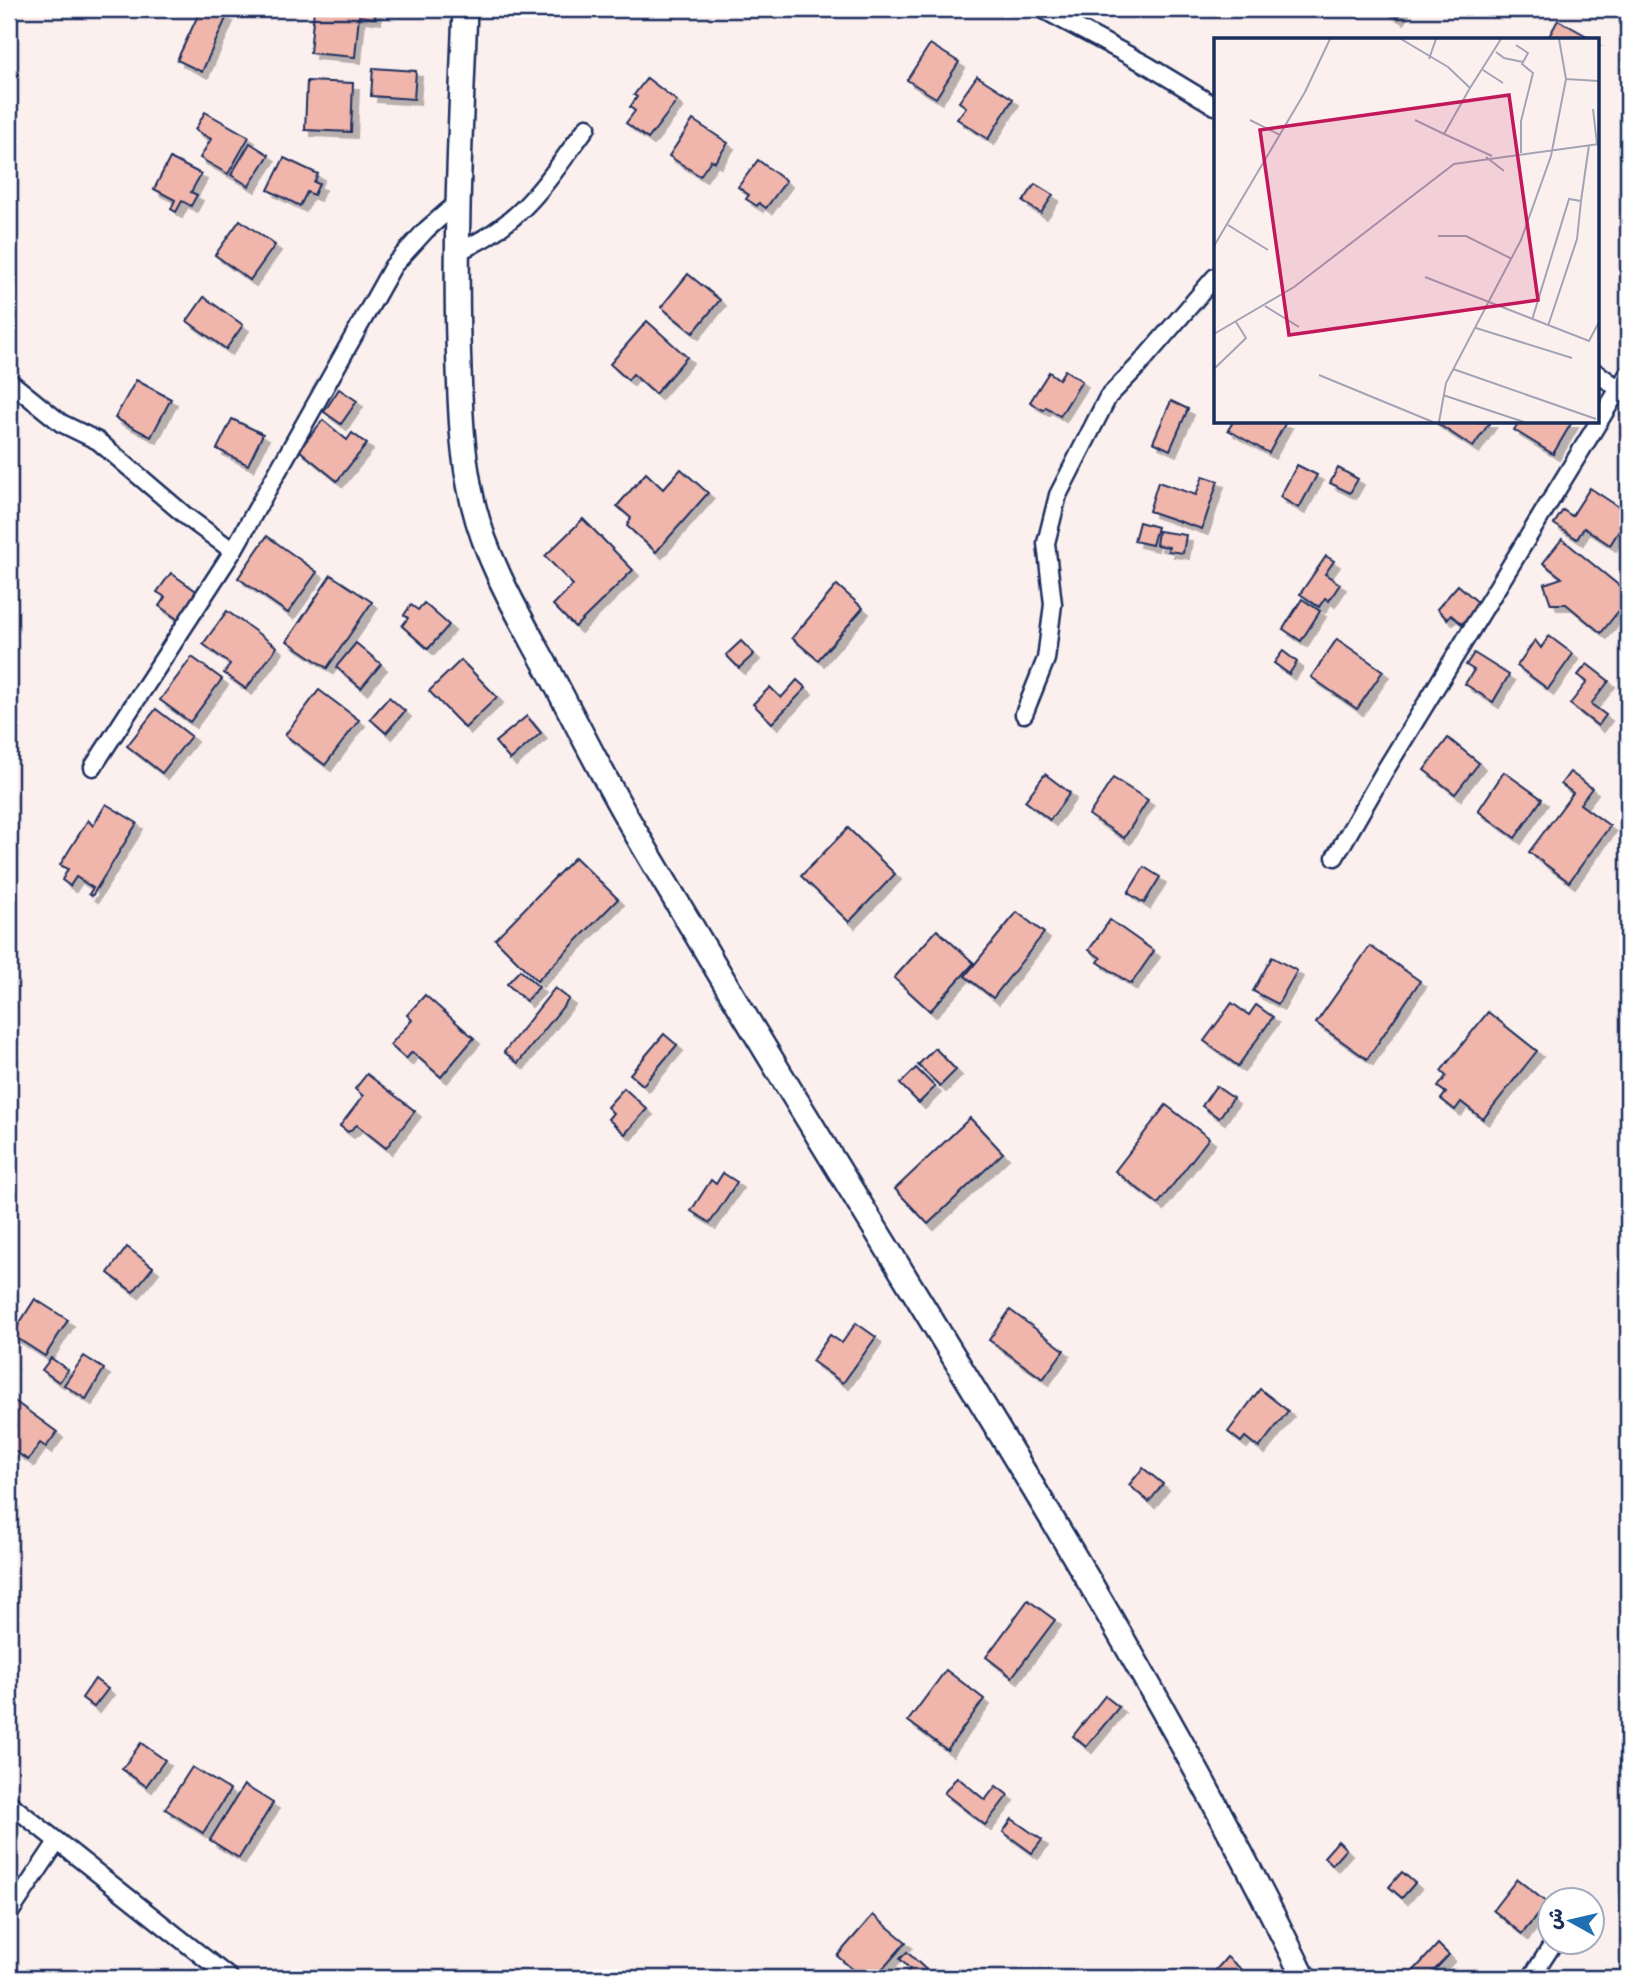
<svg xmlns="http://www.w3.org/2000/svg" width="1637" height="1987" font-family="Sriracha,'Playpen Sans Arabic',sans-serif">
<defs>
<filter id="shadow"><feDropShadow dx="6" dy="6" stdDeviation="0" flood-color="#0004"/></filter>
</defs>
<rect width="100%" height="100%" fill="#fcf0ee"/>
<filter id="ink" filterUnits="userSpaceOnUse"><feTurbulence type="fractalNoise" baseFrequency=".0143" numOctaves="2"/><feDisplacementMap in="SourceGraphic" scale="14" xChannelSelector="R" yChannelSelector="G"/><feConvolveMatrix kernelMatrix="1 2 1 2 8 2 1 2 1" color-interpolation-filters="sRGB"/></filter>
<g filter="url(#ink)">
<g fill="#f0b6ac" stroke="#1b2f5e" stroke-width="2" filter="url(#shadow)">
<path d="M201,9H211L227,16L202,72L177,60Z"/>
<path d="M314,9H376L375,18L359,16L355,57L310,53Z"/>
<path d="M1382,9H1403L1398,18Z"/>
<path d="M1558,20L1594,40H1547Z"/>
<path d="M930,44L959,62L936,98L907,80Z"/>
<path d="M373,68L416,71L414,99L371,96Z"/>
<path d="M977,76L1013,99L988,139L957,119L966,107L959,102Z"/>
<path d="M647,78L677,101L648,139L626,123L635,111L630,107L637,97L634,95Z"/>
<path d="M307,81L353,83L351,132L305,130Z"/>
<path d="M205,112L249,137L228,174L200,158L211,139L195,130Z"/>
<path d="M693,120L728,143L715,162L711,160L700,176L669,156Z"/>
<path d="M250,143L269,155L249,186L231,175Z"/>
<path d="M170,158L201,174L191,192L197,195L191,206L182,201L176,212L171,209L175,200L154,189Z"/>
<path d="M284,158L318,174L314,182L319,184L314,195L307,192L300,206L268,190Z"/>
<path d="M758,160L786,181L766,208L759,203L757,206L746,199L749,195L738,187Z"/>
<path d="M1035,184L1053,195L1041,213L1023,202Z"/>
<path d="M240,220L275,245L250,280L215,255Z"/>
<path d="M688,274L720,300L693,333L661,307Z"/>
<path d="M204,297L243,325L226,349L187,321Z"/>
<path d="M647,321L687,357L655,394L633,374L628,380L610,364Z"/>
<path d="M1065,370L1082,381L1060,416L1046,407L1043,410L1030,402L1049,372L1059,379Z"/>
<path d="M136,380L171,399L151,437L115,418Z"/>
<path d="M339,389L357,401L341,424L324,412Z"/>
<path d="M1171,401L1188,409L1170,450L1153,442Z"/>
<path d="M232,419L263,434L248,465L217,449Z"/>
<path d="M323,420L347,440L352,433L367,444L337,481L299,450Z"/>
<path d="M1233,422H1286L1269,453L1228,430Z"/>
<path d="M1435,422H1490L1473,447Z"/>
<path d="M1519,422H1572L1553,454L1514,430Z"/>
<path d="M1297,465L1317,475L1299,508L1280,497Z"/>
<path d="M1338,468L1358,479L1350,493L1330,483Z"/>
<path d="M681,469L708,493L656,552L627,526L631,518L617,506L646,473L663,489Z"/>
<path d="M1203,476L1218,481L1202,529L1149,511L1158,482L1196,495Z"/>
<path d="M1590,488L1628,513V517L1610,545L1584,528L1577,539L1554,524L1563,510L1572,516Z"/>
<path d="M583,519L633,570L575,627L553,605L573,585L545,556Z"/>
<path d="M1139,522L1157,527L1152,545L1134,541Z"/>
<path d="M1158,531L1186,535L1183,553L1168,551L1169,547L1156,545Z"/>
<path d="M267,536L317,572L288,613L238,578Z"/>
<path d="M1562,539L1628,593V599L1601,633L1566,604H1551L1544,584L1562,578L1543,563Z"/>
<path d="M1326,556L1334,561L1325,574L1340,584L1329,601L1325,598L1319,607L1300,594Z"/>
<path d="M171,573L199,593L180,621L159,606L165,597L157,592Z"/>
<path d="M331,575L372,602L327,668L287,641Z"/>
<path d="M837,585L863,608L818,660L792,638Z"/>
<path d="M1458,585L1480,604L1462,624L1451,615L1447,619L1437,609Z"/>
<path d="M1302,599L1320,611L1301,641L1283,629Z"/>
<path d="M424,603L449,625L428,649L402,626L408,618L404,615L411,605L418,610Z"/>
<path d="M227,611L277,647L246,689L224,673L230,664L203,644Z"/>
<path d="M1549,636L1573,654L1548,689L1517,666L1535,640L1541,648Z"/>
<path d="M1337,639L1383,671L1357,709L1311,677Z"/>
<path d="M741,641L754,654L739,668L726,655Z"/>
<path d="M356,643L381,664L361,688L336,667Z"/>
<path d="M1283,651L1297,662L1289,674L1274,663Z"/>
<path d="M1474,653L1509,675L1493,702L1465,684L1474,670L1466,665Z"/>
<path d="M192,657L222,679L190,722L160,700Z"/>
<path d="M461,660L497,697L465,728L429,691Z"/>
<path d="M1587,664L1609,681L1591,704L1606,715L1598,726L1570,704L1587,682L1578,675Z"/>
<path d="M797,680L806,688L772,723L753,704L770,687L781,698Z"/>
<path d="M319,690L359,720L325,765L285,735Z"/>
<path d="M389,697L405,711L386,733L370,719Z"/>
<path d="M156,709L191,736L162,773L127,746Z"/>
<path d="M527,716L541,733L510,760L495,742Z"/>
<path d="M1448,738L1479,763L1455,794L1424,770Z"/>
<path d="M1504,772L1542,799L1515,838L1478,811Z"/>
<path d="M1570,772L1592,788L1580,804L1610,826L1569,882L1529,852L1573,793L1561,784Z"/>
<path d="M1045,774L1070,793L1050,820L1025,801Z"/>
<path d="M1113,778L1148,800L1124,838L1089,815Z"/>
<path d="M106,804L137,823L92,896L89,894L93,888L76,877L70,886L62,880L68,869L60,865L88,820L93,826Z"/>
<path d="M848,828L895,874L849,922L801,876Z"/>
<path d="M575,857L618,899L537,981L495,939Z"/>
<path d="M1144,867L1160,877L1144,903L1128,893Z"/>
<path d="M1017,912L1044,933L993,998L965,976Z"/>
<path d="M1110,920L1154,951L1131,984L1098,962L1101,958L1089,950Z"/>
<path d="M937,930L974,963L930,1011L894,978Z"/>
<path d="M1370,946L1420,981L1367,1059L1316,1023Z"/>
<path d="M1272,957L1297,971L1278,1004L1253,991Z"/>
<path d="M520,970L539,987L526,1001L507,984Z"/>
<path d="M555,988L569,999L518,1063L504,1052Z"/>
<path d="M425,995L474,1038L441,1077L412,1052L406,1059L390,1045L412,1020L407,1015Z"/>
<path d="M1232,1003L1249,1015L1256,1005L1273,1017L1238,1066L1204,1041Z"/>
<path d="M1488,1012L1537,1051L1483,1119L1461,1102L1455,1110L1441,1099L1446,1093L1438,1087L1446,1076L1441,1071Z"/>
<path d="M664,1034L677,1045L643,1085L630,1074Z"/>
<path d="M935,1048L956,1070L940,1086L918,1065Z"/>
<path d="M916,1068L935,1087L919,1103L900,1084Z"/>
<path d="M367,1074L415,1111L386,1148L357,1125L348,1132L340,1126L363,1096L355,1089Z"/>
<path d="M1216,1086L1233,1098L1219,1118L1202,1106Z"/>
<path d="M624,1088L647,1109L625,1134L608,1119L613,1113L607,1107Z"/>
<path d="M1166,1105L1209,1138L1158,1204L1115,1171Z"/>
<path d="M970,1118L1003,1153L928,1224L895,1189Z"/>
<path d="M723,1173L737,1182L710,1223L691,1211L711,1180L716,1184Z"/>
<path d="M127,1247L153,1267L133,1292L108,1273Z"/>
<path d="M35,1299L68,1320L45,1356L12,1335Z"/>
<path d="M1010,1310L1064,1350L1043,1379L989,1340Z"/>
<path d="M856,1323L876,1337L843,1383L812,1361L830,1335L842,1343Z"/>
<path d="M84,1356L104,1369L86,1399L64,1385Z"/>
<path d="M51,1358L68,1370L59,1382L42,1370Z"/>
<path d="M1260,1389L1288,1411L1259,1448L1245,1437L1241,1442L1228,1432Z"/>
<path d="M9,1397L57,1432L46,1447L40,1443L28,1460L9,1447Z"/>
<path d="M1143,1468L1163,1484L1149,1502L1129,1485Z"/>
<path d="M1028,1600L1055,1620L1012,1677L986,1657Z"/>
<path d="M946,1670L984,1699L947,1750L908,1721Z"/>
<path d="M95,1679L108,1689L94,1707L82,1698Z"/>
<path d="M1105,1696L1119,1707L1086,1747L1073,1736Z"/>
<path d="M141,1743L165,1760L146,1786L122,1769Z"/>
<path d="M192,1767L230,1790L203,1833L165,1809Z"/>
<path d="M957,1777L985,1800L996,1786L1008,1795L985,1825L944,1793Z"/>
<path d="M244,1785L273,1803L239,1858L210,1840Z"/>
<path d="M1012,1819L1042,1840L1032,1853L1003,1832Z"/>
<path d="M1338,1841L1346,1849L1332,1865L1324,1857Z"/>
<path d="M1402,1872L1415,1883L1402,1898L1389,1887Z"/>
<path d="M1517,1879L1547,1903L1522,1934L1493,1910Z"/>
<path d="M873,1915L906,1942L875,1978H863L837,1956Z"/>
<path d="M1438,1944L1449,1955L1427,1978H1407Z"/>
<path d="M907,1952L935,1978H902L910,1969L900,1959Z"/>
<path d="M1227,1957L1252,1978H1209Z"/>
</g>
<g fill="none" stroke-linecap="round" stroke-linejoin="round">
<g stroke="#1b2f5e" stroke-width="21">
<g id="street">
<path d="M1042,9L1147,65L1215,106"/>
<path d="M457,252C523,224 546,182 587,127"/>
<path d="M1597,373L1626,394"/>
<path d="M9,381L61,423L98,441L187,517L233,551L393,266L426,230L457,203"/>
<path d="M1024,714L1046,659L1053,604L1046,543L1058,495L1108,397L1139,365L1215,277"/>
<path d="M93,767L233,551"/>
<path d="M1335,857L1384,772L1628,374"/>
<path d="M9,1803L230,1978"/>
<path d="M9,1914L57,1842"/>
<path d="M1531,1978L1555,1941"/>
</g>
</g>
<g stroke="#1b2f5e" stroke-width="28">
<path id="secondary" d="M465,9C461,119 455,229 458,339C460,394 460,449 473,503C487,563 521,619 550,673C574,719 597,764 622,809C651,860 682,910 712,961C913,1298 1132,1625 1304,1978"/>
</g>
<use href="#street" stroke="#fff" stroke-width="16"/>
<use href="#secondary" stroke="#fff" stroke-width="23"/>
</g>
</g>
<g transform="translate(1214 38)">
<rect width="385" height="385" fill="#fcf0ee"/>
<path fill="none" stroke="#a2a3b4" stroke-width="2" d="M187,1L234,29L256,50L230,96L278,118M345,1L352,41M302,7L314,15L308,26L319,35L307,83V115M282,14L290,20L309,24M215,21L222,1M269,32L289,45M256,50L287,1M379,71L383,106M36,82L66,97M201,82L230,96M272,119L290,133M14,187L54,212M224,198H252L298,221M0,208L91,54L116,1M211,239L375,303L385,284M51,268L85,289M318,282L355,161L367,163L375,107M334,288L363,201L367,163M262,290L358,320M0,296L80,249L240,126L385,106M0,331L32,300L22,284M239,331L382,381M105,337L219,384M229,357L310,384M225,384L232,345L307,202L337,118L352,41L385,43"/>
<path fill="#c2185b" fill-opacity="0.15" stroke="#c2185b" stroke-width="3.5" d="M295,57L324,262L75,297L46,92Z"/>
<rect width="385" height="385" fill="none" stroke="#1b2f5e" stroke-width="3.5"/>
</g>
<rect width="1637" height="1987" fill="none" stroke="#fff" stroke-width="35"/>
<rect x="18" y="18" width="1602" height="1952" fill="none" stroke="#1b2f5e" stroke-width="2.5" filter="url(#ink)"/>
<g transform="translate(1571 1921) rotate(278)"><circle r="33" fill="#ffffff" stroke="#a4acbf" stroke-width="2"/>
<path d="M0-5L12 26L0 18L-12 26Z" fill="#1f6fb2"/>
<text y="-10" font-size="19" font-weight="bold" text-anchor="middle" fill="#1b2f5e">ش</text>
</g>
</svg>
